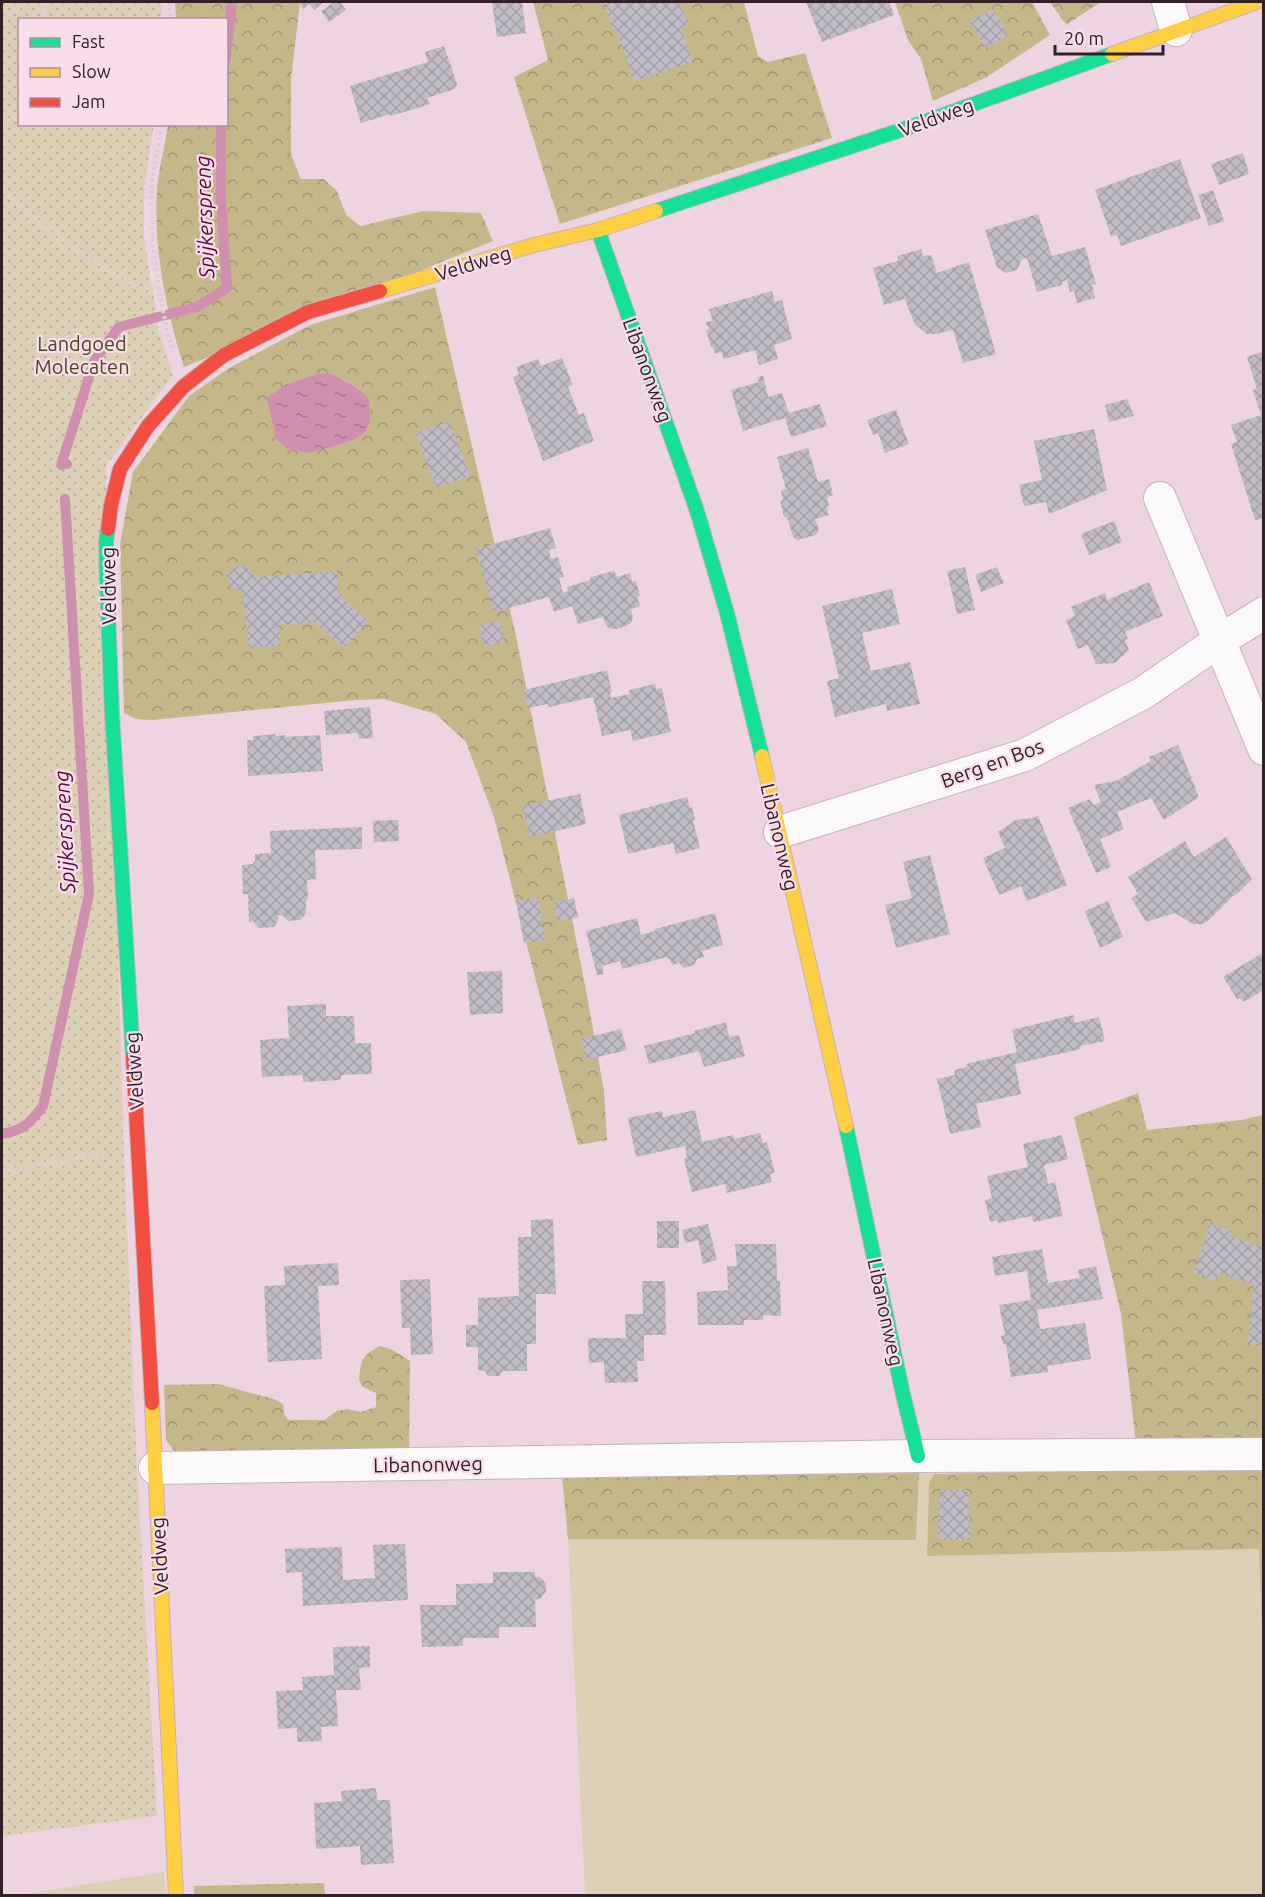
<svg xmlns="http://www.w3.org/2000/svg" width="1265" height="1897" font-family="Ubuntu,sans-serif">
<defs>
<pattern id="forest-crowns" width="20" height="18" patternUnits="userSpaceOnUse" patternTransform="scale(1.5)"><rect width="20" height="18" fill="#c4b88b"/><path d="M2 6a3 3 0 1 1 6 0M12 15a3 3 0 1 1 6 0" fill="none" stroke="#a09572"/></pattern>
<pattern id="park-dots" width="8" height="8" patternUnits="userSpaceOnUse" patternTransform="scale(1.5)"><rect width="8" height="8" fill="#dcd1b6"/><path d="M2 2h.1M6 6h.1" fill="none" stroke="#bdb39c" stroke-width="1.8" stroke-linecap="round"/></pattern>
<pattern id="water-ripples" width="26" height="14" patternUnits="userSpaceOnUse" patternTransform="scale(1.5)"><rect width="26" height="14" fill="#d18fb0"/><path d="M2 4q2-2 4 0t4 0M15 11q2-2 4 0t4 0" fill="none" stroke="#aa748f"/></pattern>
<pattern id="building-cross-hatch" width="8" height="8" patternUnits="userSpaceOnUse" patternTransform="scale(1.5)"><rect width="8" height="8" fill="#bebbc5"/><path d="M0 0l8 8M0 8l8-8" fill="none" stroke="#a4a0a9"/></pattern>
</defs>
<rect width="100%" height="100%" fill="#eed4e0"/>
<g fill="#dcd1b6">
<path d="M919,1473L934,1474L929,1483L927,1556L1260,1549L1264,1657L1263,1895H585L568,1539L916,1540Z"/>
<path d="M164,1872L166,1895H18Z"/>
</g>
<g fill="url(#forest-crowns)" fill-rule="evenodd">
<path d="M175,2H300L291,80V154L301,179H324L337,191L346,215L360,226L423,211L481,213L493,241L184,367C166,311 153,248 157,189C159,167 165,146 168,125L226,124V20L176,19Z"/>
<path d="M533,2H744L758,56L768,62L805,53L832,138L560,224L514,77L548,60Z"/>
<path d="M895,2H1032L1050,35L987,77L933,101L921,59L908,40Z"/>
<path d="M1050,2H1101L1066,25Z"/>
<path d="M435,287L516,636L586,990L604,1091L607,1140L578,1145L494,817L466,742L436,714L384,699L356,700L153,720L136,719L124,713L120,544L133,472L189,396L229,368L310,325ZM317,374C336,374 346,380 361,391L352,441L334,445L304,379Z"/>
<path d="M1138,1093L1147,1130L1241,1120L1263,1115V1442L1136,1443L1121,1314L1074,1117Z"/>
<path d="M380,1346L393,1350L410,1361L409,1454L175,1452L166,1440L164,1385L218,1384L274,1399L283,1404L284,1414L288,1420H324L337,1411L347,1409L361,1412L376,1407V1393L363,1387L359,1380C361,1359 362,1356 380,1346Z"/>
<path d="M1263,1467V1657L1259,1549L927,1556L929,1483L934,1474Z"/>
<path d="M919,1473L916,1540L568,1539L562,1475Z"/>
<path d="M324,1883L325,1895H194V1886Z"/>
</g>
<path fill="url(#park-dots)" d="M2,2H162V19L20,20V124L154,125L144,187V238L159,331L173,375L106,466L123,1130L137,1469L157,1816L2,1836Z"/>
<path fill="url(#water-ripples)" d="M317,374H332L349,383L361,391L369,399L370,422L365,432L352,441L308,453L289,449L276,440L267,398L285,385Z"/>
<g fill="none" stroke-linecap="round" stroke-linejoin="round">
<g stroke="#d18fb0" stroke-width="10">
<path d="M226,58L232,2"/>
<path d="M67,464L61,465L94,361L119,327L197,307L227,288L221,201V124"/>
<path d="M2,1134C24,1130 30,1123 43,1106L89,894L65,499"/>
</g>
</g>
<g fill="url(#building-cross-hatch)">
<path d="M298,2H324L314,10L309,4L303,9Z"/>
<path d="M334,2H340L346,10L329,22L321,11Z"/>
<path d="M492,2H522L526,33L497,37Z"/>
<path d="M604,2H680L688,25L681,28L692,62L634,81L616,28L613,29Z"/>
<path d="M806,2H889L894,15L822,42Z"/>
<path d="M993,9L1008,36L986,48L970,21Z"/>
<path d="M444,46L457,84L455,89L427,98L430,104L391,116L390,114L361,123L350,86L428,62L425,52Z"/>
<path d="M1243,153L1249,174L1219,185L1211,164Z"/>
<path d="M1180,159L1201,218L1121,246L1117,235L1111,236L1095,190Z"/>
<path d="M1213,190L1224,221L1209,226L1198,195Z"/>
<path d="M1038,214L1052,256L1085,247L1096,284L1092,285L1095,298L1077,303L1074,291L1070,292L1067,280L1062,282V285L1037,292L1027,258L1022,259L1017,270L1006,273L997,267L985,230Z"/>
<path d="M921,249L923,256L931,255L937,273L969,262L996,354L963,363L953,330L936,334H927L915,325L905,299L884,305L873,268L898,261L897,256Z"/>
<path d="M772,291L775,302L782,300L792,339L774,345L778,359L759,365L755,350L724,359L721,352L715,354L713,347H711L706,330H709L706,322L713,321L709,309Z"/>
<path d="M1264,351V518L1255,520L1231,444L1237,442L1231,425L1261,415L1253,390L1257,389L1247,357Z"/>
<path d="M562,358L573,385L568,387L579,415L584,413L594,441L543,461L513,377L519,374L516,367L538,359L541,366Z"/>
<path d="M763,375L768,397L782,393L789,413L820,404L827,426L791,437L785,418L743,431L731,390L759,382L757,378Z"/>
<path d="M1127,399L1134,416L1109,422L1105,405Z"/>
<path d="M896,410L909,444L885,453L878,433L873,435L867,420Z"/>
<path d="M450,421L470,476L436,488L416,433Z"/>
<path d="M1094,429L1107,490L1049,514L1046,502L1024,506L1019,485L1042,480L1034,441Z"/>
<path d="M808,448L818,482L829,479L833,495L827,497L829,506L826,507L829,515L815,519L819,529L816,535L798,540L793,537L787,517H784L780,501L783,500L781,491L786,489L777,457Z"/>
<path d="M1114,521L1122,542L1089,555L1081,534Z"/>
<path d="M550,528L556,548L549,550L551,559L558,557L564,577L559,578L563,593L568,591L567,587L590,580L591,577L613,571L615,573L617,577L630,573L632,582L636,581L640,596L637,597L640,606L631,609L633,619L630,624L617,629H612L607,627L603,617L578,624L572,606L554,612L549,597L494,612L476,549Z"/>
<path d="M236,565L249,568L254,577L337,571L339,594L368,621L344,648L314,622L279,625L280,646L249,648L242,592L232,587L227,575Z"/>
<path d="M965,567L975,610L957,614L947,571Z"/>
<path d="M997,567L1004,583L981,592L975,575Z"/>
<path d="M1149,582L1163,616L1125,632L1128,639L1125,640L1129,650L1115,663L1096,664L1088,645L1078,649L1066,620L1075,616L1071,607L1105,593L1107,600Z"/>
<path d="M892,589L900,624L862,633L871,671L910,662L920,704L887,711L886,704L835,717L827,681L839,678L822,606Z"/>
<path d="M500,621L504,642L484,647L479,625Z"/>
<path d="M607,670L612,692L610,693L611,698L630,694L629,690L655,684L656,689L662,688L671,732L633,741L630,730L602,736L593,697L549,707L548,704L528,708L524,690Z"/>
<path d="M370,707L373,738L359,739L358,733L326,735L324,711Z"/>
<path d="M276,734V736L285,735V737L320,735L323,771L248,776L247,740H253V736Z"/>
<path d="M1178,745L1199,797L1164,820L1151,798L1117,812L1124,829L1100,839L1111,867L1096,873L1068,808L1090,799L1093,805L1101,802L1094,785L1116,781L1151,761L1149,757Z"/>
<path d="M580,794L586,824L530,837L522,806Z"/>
<path d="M687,797L690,808L692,807L695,820L693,821L700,848L676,854L673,843L628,854L619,815Z"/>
<path d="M1038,816L1067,885L1027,901L1021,886L999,895L983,858L1005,848L998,832L1016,820L1032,818Z"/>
<path d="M398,820L399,841L374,842L373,821Z"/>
<path d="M362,827V849L315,850L316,879L307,880L308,900H306V914L300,920L288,921L282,915H278V920L274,927L258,928L253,921L249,922L248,894H243L242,865L253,864V862H255V854L271,853L270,831Z"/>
<path d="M1226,837L1252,879L1237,894L1233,896L1208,921L1202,924H1193L1175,913L1146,922L1131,898L1138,894L1128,877L1185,841L1194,857Z"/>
<path d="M930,855L950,934L896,948L885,905L912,898L903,862Z"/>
<path d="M538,897L545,940L524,943L516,901Z"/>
<path d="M574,898L578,917L558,922L554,903Z"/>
<path d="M1108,901L1123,937L1100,948L1085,911Z"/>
<path d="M715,913L723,945L702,951L704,957L697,959L694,965L684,968L679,963L672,965L670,959L668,960L667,957L622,969L620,961L602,966L604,974L597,975L586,931L637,918L641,935L655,931V929Z"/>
<path d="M1264,952V993L1262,991L1244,1002L1240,998L1237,999L1223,977Z"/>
<path d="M502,971L503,1013L470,1015L467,972Z"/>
<path d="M326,1004V1016H354L355,1043H371L372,1074L341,1075V1080L303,1082V1075L262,1077L260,1040L289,1038L287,1006Z"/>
<path d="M1073,1015L1075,1023L1099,1017L1105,1041L1080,1046L1081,1049L1015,1064L1021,1094L976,1104L981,1127L950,1134L937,1079L955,1075L954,1070L967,1067L966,1064L1017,1052L1012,1030Z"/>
<path d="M726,1022L729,1037L739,1035L745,1056L704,1067L699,1051L649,1064L644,1046L695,1033L694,1031Z"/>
<path d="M621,1029L627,1050L586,1060L581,1039Z"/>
<path d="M695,1110L702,1142L733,1135L734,1139L760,1133L763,1143L767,1142L775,1173L770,1174L772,1182L727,1193L725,1184L692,1192L684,1159L687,1157L685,1146L636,1157L628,1118L662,1111L663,1117Z"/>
<path d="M1062,1135L1068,1159L1044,1165L1048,1184L1055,1182L1063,1216L1033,1222L1032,1216L998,1223L997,1220L990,1222L985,1200L992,1198L987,1176L1028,1167L1023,1144Z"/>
<path d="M553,1219L556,1294H536V1344H527V1371H503L499,1376H488L485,1371L478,1370V1347H466V1325H478V1298L519,1296L518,1237H531V1220Z"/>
<rect x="657" y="1221" width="22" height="27"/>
<path d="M708,1224L717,1260L703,1264L698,1240L685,1243L682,1230Z"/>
<path d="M1209,1224L1232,1231L1230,1237L1264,1247V1345L1248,1343L1254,1284L1219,1274L1217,1281L1194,1274Z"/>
<path d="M735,1244H776L777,1281H780L781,1316L763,1315V1320H744V1325H698L697,1292L728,1290L727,1266H737Z"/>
<path d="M1042,1249L1048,1283L1080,1278L1078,1270L1096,1266L1103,1299L1037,1310L1040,1329L1085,1323L1091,1359L1047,1366L1048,1372L1011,1377L1006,1344H1003L1001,1336L1005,1335L999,1305L1031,1300L1027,1271L995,1276L992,1257Z"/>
<path d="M338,1263L339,1285L318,1286L322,1359L268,1362L264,1286L285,1285L284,1266Z"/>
<path d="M430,1279L433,1354L411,1355L410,1328H402L400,1280Z"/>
<path d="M642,1281H665L666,1335H644V1361H637L638,1382L605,1383L604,1362L589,1363L588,1338H626L625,1314H643Z"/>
<path d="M941,1490H968L971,1536L969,1540H942L938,1537L939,1495Z"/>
<path d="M405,1544L408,1600L303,1606L302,1572L286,1573L285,1549L342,1547L343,1580L375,1578L373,1545Z"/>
<path d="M493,1572H535V1577H540L546,1583V1592L540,1599H535L536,1627H499V1638H463V1646L422,1647L420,1605H456V1584L493,1583Z"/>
<path d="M370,1646V1667L359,1668L361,1690H336L338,1726L321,1727L322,1741L297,1742V1728L278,1729L276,1691L303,1690L302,1677L334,1675L333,1647Z"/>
<path d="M376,1788L377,1800H390L394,1863L361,1865L360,1846L316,1849L314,1803L342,1801L341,1791Z"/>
</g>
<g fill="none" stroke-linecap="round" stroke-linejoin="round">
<g stroke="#c7b2bb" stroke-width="34">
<g id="street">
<path d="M1168,2L1176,30"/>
<path d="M1160,498L1264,749"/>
<path d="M780,832L1025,755L1143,693L1219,641L1264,613"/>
<path d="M155,1468L918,1456L1264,1454"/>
</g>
</g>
<g stroke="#c7b2bb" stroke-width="16">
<g id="fast">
<path d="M656,211L916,125L1112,54"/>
<path d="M598,230L697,511L727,613L762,756"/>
<path d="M108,529L106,542L107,585L112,714L133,1057"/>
<path d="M846,1126L902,1390L918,1456"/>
</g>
</g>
<g stroke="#c7b2bb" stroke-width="16">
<g id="slow">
<path d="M1112,54L1257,2"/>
<path d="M380,291L534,245L598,230L656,211"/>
<path d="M762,756L846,1126"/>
<path d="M152,1403L176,1896"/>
</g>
</g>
<g stroke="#c7b2bb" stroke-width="16">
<g id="jam">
<path d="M108,529L111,505L120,469L148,426L184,386L224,355L308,312L380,291"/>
<path d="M133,1057L152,1403"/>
</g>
</g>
<g stroke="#d8d1d4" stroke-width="4" stroke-dasharray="3 3" stroke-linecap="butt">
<path d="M45,2V20"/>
<path d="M169,2L170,20"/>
<path d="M2,124L14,118L20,110"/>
<path d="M2,191L49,230L116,275L138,288L159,289L167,331L173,351"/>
<path d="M159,289L152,237L151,187L162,124"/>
<path d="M2,1172L104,1153"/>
</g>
<use href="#street" stroke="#fcf9fa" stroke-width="32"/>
<use href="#fast" stroke="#16e098" stroke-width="14"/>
<use href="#slow" stroke="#ffcf43" stroke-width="14"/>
<use href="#jam" stroke="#f24e42" stroke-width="14"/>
</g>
<g text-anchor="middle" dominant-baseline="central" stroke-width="4.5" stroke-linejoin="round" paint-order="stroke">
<g font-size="20" fill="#322029" stroke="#faddea">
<text transform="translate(936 117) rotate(-20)">Veldweg</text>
<text transform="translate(473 263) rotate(-17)">Veldweg</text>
<text transform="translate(648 370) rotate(70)">Libanonweg</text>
<text transform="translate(108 586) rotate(-91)">Veldweg</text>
<text transform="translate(992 763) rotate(-20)">Berg en Bos</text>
<text transform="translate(780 837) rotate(77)">Libanonweg</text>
<text transform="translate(134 1071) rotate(-94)">Veldweg</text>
<text transform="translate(886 1312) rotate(78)">Libanonweg</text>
<text transform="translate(428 1464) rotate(-1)">Libanonweg</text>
<text transform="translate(159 1556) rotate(-93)">Veldweg</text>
</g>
<g font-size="20" fill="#484921" stroke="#faddea">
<text x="82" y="343">Landgoed<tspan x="82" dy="23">Molecaten</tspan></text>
</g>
<g font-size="21" font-style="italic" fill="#560938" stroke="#faddea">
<text transform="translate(204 217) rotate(-92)">Spijkerspreng</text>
<text transform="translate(64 832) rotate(-93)">Spijkerspreng</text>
</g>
</g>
<rect width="1265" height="1897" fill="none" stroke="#322029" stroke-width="6"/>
<rect x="18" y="18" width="210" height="108" fill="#faddea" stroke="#aa919d" stroke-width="1.5"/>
<rect x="30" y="38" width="30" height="9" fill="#16e098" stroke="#aa919d" stroke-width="1.5"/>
<text x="72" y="48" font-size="18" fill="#322029">Fast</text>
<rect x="30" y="68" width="30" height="9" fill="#ffcf43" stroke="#aa919d" stroke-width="1.5"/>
<text x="72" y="78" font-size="18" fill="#322029">Slow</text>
<rect x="30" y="98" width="30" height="9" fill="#f24e42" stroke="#aa919d" stroke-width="1.5"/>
<text x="72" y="108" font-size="18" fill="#322029">Jam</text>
<path d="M1055 45v9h108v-9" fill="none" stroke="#322029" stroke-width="3"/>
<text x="1064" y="45" font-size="18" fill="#322029" stroke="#faddea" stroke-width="4.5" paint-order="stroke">20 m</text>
</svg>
